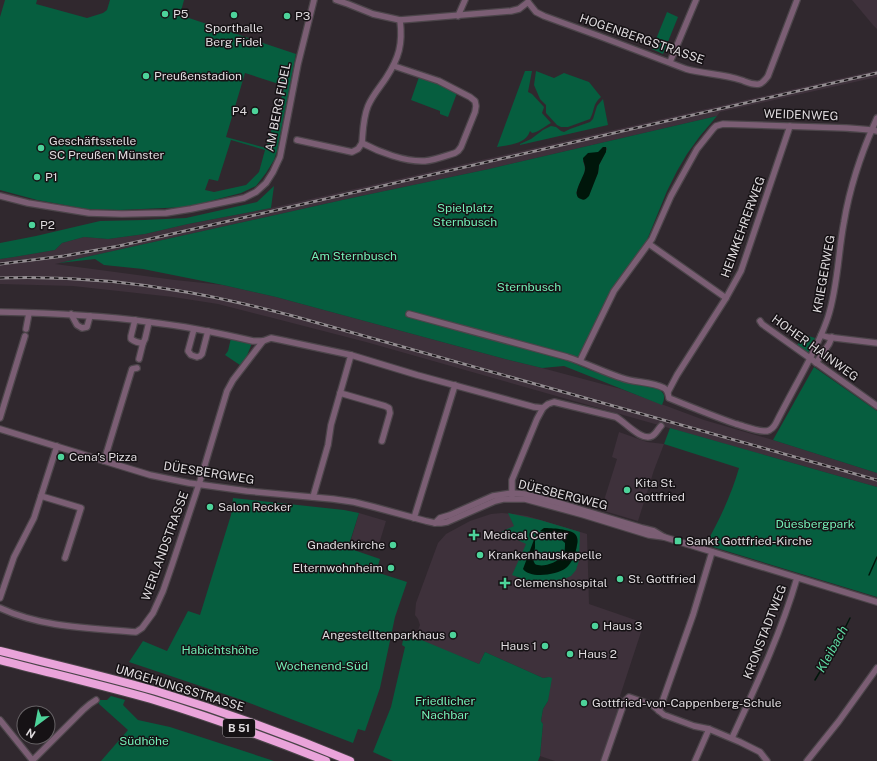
<svg xmlns="http://www.w3.org/2000/svg" width="877" height="761" font-family="'Public Sans',sans-serif">
<rect width="100%" height="100%" fill="#30282e"/>
<g fill="#3e313b">
<path d="M852,0H877V29L873,25Z"/>
<path d="M877,70V77L720,112L717,116L489,169L347,199L55,264L175,280L223,285L276,297L505,359L542,368L621,389L704,420L773,440L877,473V487L366,342L269,317L218,304L173,297L73,286L0,284V259L14,257L55,250L62,243L84,237L108,239L145,234L188,224L271,208Z"/>
<path d="M619,432L647,442L664,444L654,470L638,521L601,510L617,459L612,457Z"/>
<path d="M359,513L386,521L379,544H377L375,547L351,540Z"/>
<path d="M502,513L514,514L527,516L587,534L589,604L644,623L620,696L623,698L601,761H555L540,756L543,724L541,721L543,709L548,701L549,677L543,678L485,652L479,664L409,636L417,633L420,625L418,619L415,615L416,603L438,543L446,534L470,521L491,514Z"/>
</g>
<g fill="#065e3f" fill-rule="evenodd">
<path d="M5,0H37L36,4L87,18L103,13L107,10L110,0H184L180,15L296,54L277,151L274,160L266,173L256,186L241,193L187,207L120,210L87,209L37,200L0,190V17ZM245,73L285,86L266,148L226,137ZM231,140L265,150L259,172L246,185L214,192L205,190L209,179L218,181Z"/>
<path d="M667,12L678,17L663,54L652,49Z"/>
<path d="M525,71H532L528,92L532,94L544,107L542,113L551,123C545,126 539,132 532,133L530,131C526,144 509,145 497,147Z"/>
<path d="M536,71L554,78L564,73L589,82L601,97C592,105 595,110 590,119L568,127H561L557,125L546,113V105L540,99L534,85Z"/>
<path d="M419,77L438,83L457,93L448,117L440,114V111L411,100Z"/>
<path d="M603,99L608,125L520,145V144L531,139L543,130L551,126L556,127L561,131L564,132L570,129L590,122L593,119L597,106Z"/>
<path d="M717,116L700,136L687,154L677,171L667,191L647,240L612,291L577,359L573,363C588,370 607,376 623,381C634,385 652,382 661,391C666,395 664,400 662,405L564,366L542,368L505,359L276,297L223,285L143,269L104,265L95,259L59,263L347,199L489,169ZM603,147H606L607,149L599,165L598,173L596,177L576,194C579,182 589,174 583,161L599,152Z"/>
<path d="M274,186L271,208L188,224L145,234L108,239L84,237L62,243L55,250L14,257L0,259V243L36,236L100,221L144,220L186,218L257,202Z"/>
<path d="M805,335L815,338L808,353L797,345Z"/>
<path d="M231,338L252,343L246,358L240,365L225,355L228,351Z"/>
<path d="M814,367L877,411V473L773,440Z"/>
<path d="M670,428L877,487V597L713,547L710,542H707C720,519 732,493 739,468L664,444Z"/>
<path d="M233,498L344,510L359,513L348,548L380,559L376,572L407,582L395,617L380,688L365,731L358,729L353,743L239,699L129,662L143,641L167,651L188,611L200,615L231,515Z"/>
<path d="M508,513L540,520L580,532L579,560L576,570L571,576L564,579L534,583L512,575L526,544L501,532L514,526Z"/>
<path d="M412,636L479,664L485,652L543,678L549,677L552,678L548,701L543,709L541,721L543,724L540,756L538,761H393L373,752L391,707L405,647L402,645L403,640L407,641L409,638H411Z"/>
<path d="M111,696L125,700L123,705L138,720L170,727L274,761H101L128,730L99,704L98,700H107Z"/>
</g>
<g fill="#00160a">
<path d="M603,147H606V152L599,165L598,173L589,196C586,199 584,201 581,199C570,196 584,177 585,170C586,166 583,162 583,158L588,153L598,152Z"/>
<path d="M544,528C551,528 570,529 575,534C578,537 578,542 577,545C576,553 572,563 566,568C557,575 530,579 523,569L535,537C535,541 535,544 535,548C534,554 531,557 535,564C542,568 557,563 562,556C565,553 565,548 565,543C557,535 550,533 540,531Z"/>
</g>
<g fill="none" stroke-linecap="round" stroke-linejoin="round">
<g stroke="#00160a" stroke-width="1.5">
<path d="M869,575L877,557"/>
<path d="M815,680L840,638L850,618"/>
</g>
<g stroke="#4c454a" stroke-width="8">
<g id="minor">
<path d="M336,0L348,4L373,14L400,20L511,11L519,9L528,2"/>
<path d="M528,2L536,12L544,16L599,36L686,69C704,74 723,74 741,80C747,82 752,85 759,84C763,83 765,80 768,76L797,0"/>
<path d="M458,16L465,0"/>
<path d="M670,62L696,0"/>
<path d="M297,140L352,152L358,149L362,143C379,152 405,162 425,161C435,160 445,156 455,153L458,151L461,147L475,112L476,106L475,101L470,97L439,81L394,66"/>
<path d="M362,143C363,131 363,118 368,106C372,96 380,87 386,78C399,58 403,44 400,20"/>
<path d="M0,196L28,203L89,213L122,214L166,213L191,209L244,198L256,192L266,183L273,172L280,157L298,64L314,0"/>
<path d="M649,244L726,298"/>
<path d="M0,312C50,313 99,315 149,322C184,326 219,333 253,341H263L271,338L281,340L351,355L417,375L534,407L543,408"/>
<path d="M71,314L77,325L82,328L87,327L90,316"/>
<path d="M409,314L567,357C586,363 603,372 622,378C635,383 651,381 664,388C668,390 668,394 669,398C691,407 713,416 736,424C744,426 758,432 767,431C771,430 774,427 776,423C785,405 795,387 804,370C813,353 822,335 828,317C838,286 838,253 844,222C850,186 862,151 877,118"/>
<path d="M135,320L131,336V339C135,342 139,343 143,343L145,339L149,322"/>
<path d="M760,321L762,324L877,406"/>
<path d="M26,329L29,313"/>
<path d="M194,329L188,351L191,355L197,357L200,356L202,354L208,331"/>
<path d="M821,335L827,337L877,343"/>
<path d="M139,359L143,343"/>
<path d="M580,361L614,291L652,239L671,196L697,149L713,129L716,126L723,124L846,128C856,129 867,129 877,131"/>
<path d="M816,363L829,344L832,337"/>
<path d="M668,392L677,375L726,298L741,271L790,126"/>
<path d="M340,393L385,406L389,408L390,413L382,441"/>
<path d="M0,418L25,336"/>
<path d="M0,429L150,475L189,483L247,491L333,499L354,502L374,507L426,521L435,523H441L447,522L495,501L503,499H525L584,515L649,535L664,537"/>
<path d="M104,461L132,369L137,368"/>
<path d="M41,496L81,508L65,558"/>
<path d="M313,497L328,445L331,425L351,355"/>
<path d="M512,497V480L537,419L543,408L548,404L554,402L616,417C625,422 642,442 652,436C656,434 658,429 661,426"/>
<path d="M414,518L455,385"/>
<path d="M435,523L440,518L450,515L493,496L512,493L524,494L559,503L642,528L654,531L664,537L877,602"/>
<path d="M0,598L14,557L34,518L57,446"/>
<path d="M0,608C43,628 90,628 136,632L142,628L153,613L163,591L172,565L200,481L227,391L233,380L263,341"/>
<path d="M659,711L693,615L712,552"/>
<path d="M0,720L33,761"/>
<path d="M732,738C756,686 781,633 797,578"/>
<path d="M32,761L83,710L90,704L96,700"/>
<path d="M604,761L624,703L627,699L629,697L652,705L664,715L667,716L694,726L709,729L740,742L760,752L767,761"/>
<path d="M695,761L709,729"/>
<path d="M807,761L839,721L877,668"/>
</g>
</g>
<g stroke="#4c454a" stroke-width="10">
<g id="highway">
<path d="M0,651C52,664 104,676 156,691C222,711 286,734 350,761"/>
<path d="M0,660C50,673 101,685 151,699C210,717 268,738 326,761"/>
</g>
</g>
<use href="#minor" stroke="#7b5e74" stroke-width="5.5"/>
<use href="#highway" stroke="#eaa4da" stroke-width="8"/>
<g stroke="#938d91" stroke-width="3">
<g id="rail">
<path d="M0,264L64,256L119,246L877,73"/>
<path d="M0,278C62,276 125,281 186,292C222,298 258,307 293,316L877,480"/>
</g>
</g>
<use href="#rail" stroke="#161215" stroke-width="1.5" stroke-dasharray="4.5" stroke-linecap="butt"/>
</g>
<g fill="#4dd39a" stroke="#161215" stroke-width="1.5">
<circle cx="165" cy="14" r="4"/>
<circle cx="234" cy="15" r="4"/>
<circle cx="287" cy="16" r="4"/>
<circle cx="146" cy="76" r="4"/>
<circle cx="255" cy="111" r="4"/>
<circle cx="41" cy="148" r="4"/>
<circle cx="37" cy="177" r="4"/>
<circle cx="32" cy="225" r="4"/>
<circle cx="61" cy="457" r="4"/>
<circle cx="627" cy="490" r="4"/>
<circle cx="210" cy="507" r="4"/>
<path d="M472 529h4v4h4v4h-4v4h-4v-4h-4v-4h4z"/>
<rect x="674" y="537" width="8" height="8" rx="2"/>
<circle cx="393" cy="545" r="4"/>
<circle cx="480" cy="555" r="4"/>
<circle cx="391" cy="568" r="4"/>
<circle cx="620" cy="579" r="4"/>
<path d="M503 577h4v4h4v4h-4v4h-4v-4h-4v-4h4z"/>
<circle cx="595" cy="626" r="4"/>
<circle cx="453" cy="635" r="4"/>
<circle cx="545" cy="646" r="4"/>
<circle cx="570" cy="654" r="4"/>
<circle cx="584" cy="703" r="4"/>
</g>
<g text-anchor="middle" dominant-baseline="central" stroke-width="3" stroke-linejoin="round" paint-order="stroke">
<rect fill="#161215" stroke="#a39fa2" stroke-width="1" x="223" y="719" width="32" height="18" rx="3"/>
<g font-size="11" font-weight="bold" fill="#dfdbde">
<text x="239" y="728">B 51</text>
</g>
<g font-size="12" fill="#dfdbde" stroke="#161215" text-anchor="start">
<text x="173" y="14">P5</text>
<text x="295" y="16">P3</text>
<text x="234" y="28" text-anchor="middle">Sporthalle<tspan x="234" dy="14">Berg Fidel</tspan></text>
<text x="154" y="76">Preußenstadion</text>
<text x="247" y="111" text-anchor="end">P4</text>
<text x="49" y="141">Geschäftsstelle<tspan x="49" dy="14">SC Preußen Münster</tspan></text>
<text x="45" y="177">P1</text>
<text x="40" y="225">P2</text>
<text x="69" y="457">Cena’s Pizza</text>
<text x="635" y="483">Kita St.<tspan x="635" dy="14">Gottfried</tspan></text>
<text x="218" y="507">Salon Recker</text>
<text x="483" y="535">Medical Center</text>
<text x="686" y="541">Sankt Gottfried-Kirche</text>
<text x="385" y="545" text-anchor="end">Gnadenkirche</text>
<text x="488" y="555">Krankenhauskapelle</text>
<text x="383" y="568" text-anchor="end">Elternwohnheim</text>
<text x="628" y="579">St. Gottfried</text>
<text x="514" y="583">Clemenshospital</text>
<text x="603" y="626">Haus 3</text>
<text x="445" y="635" text-anchor="end">Angestelltenparkhaus</text>
<text x="537" y="646" text-anchor="end">Haus 1</text>
<text x="578" y="654">Haus 2</text>
<text x="592" y="703">Gottfried-von-Cappenberg-Schule</text>
</g>
<g font-size="12" fill="#dfdbde" stroke="#161215">
<text transform="translate(642 39) rotate(19)">HOGENBERGSTRASSE</text>
<text transform="translate(278 107) rotate(-79)">AM BERG FIDEL</text>
<text transform="translate(801 115) rotate(2)">WEIDENWEG</text>
<text transform="translate(743 227) rotate(-70)">HEIMKEHRERWEG</text>
<text transform="translate(824 274) rotate(-80)">KRIEGERWEG</text>
<text transform="translate(815 348) rotate(36)">HOHER HAINWEG</text>
<text transform="translate(209 473) rotate(9)">DÜESBERGWEG</text>
<text transform="translate(563 495) rotate(14)">DÜESBERGWEG</text>
<text transform="translate(165 546) rotate(-70)">WERLANDSTRASSE</text>
<text transform="translate(765 632) rotate(-69)">KRONSTADTWEG</text>
<text transform="translate(180 688) rotate(17)">UMGEHUNGSSTRASSE</text>
</g>
<g font-size="12" fill="#74f0b7" stroke="#161215">
<text x="465" y="208">Spielplatz<tspan x="465" dy="14">Sternbusch</tspan></text>
<text x="354" y="256">Am Sternbusch</text>
<text x="529" y="287">Sternbusch</text>
<text x="815" y="524">Düesbergpark</text>
<text x="220" y="650">Habichtshöhe</text>
<text x="322" y="666">Wochenend-Süd</text>
<text x="445" y="701">Friedlicher<tspan x="445" dy="14">Nachbar</tspan></text>
<text x="144" y="741">Südhöhe</text>
</g>
<g font-size="13" font-style="italic" fill="#5fdca4" stroke="#161215">
<text transform="translate(832 649) rotate(-61)">Kleibach</text>
</g>
</g>
<g transform="translate(36 725) rotate(212)"><circle r="19" fill="#161215" stroke="#666265"/>
<path d="M0-3L7 15L0 10L-7 15Z" fill="#4dd39a"/>
<text y="-6" font-size="11" font-weight="bold" text-anchor="middle" fill="#dfdbde">N</text>
</g>
</svg>
